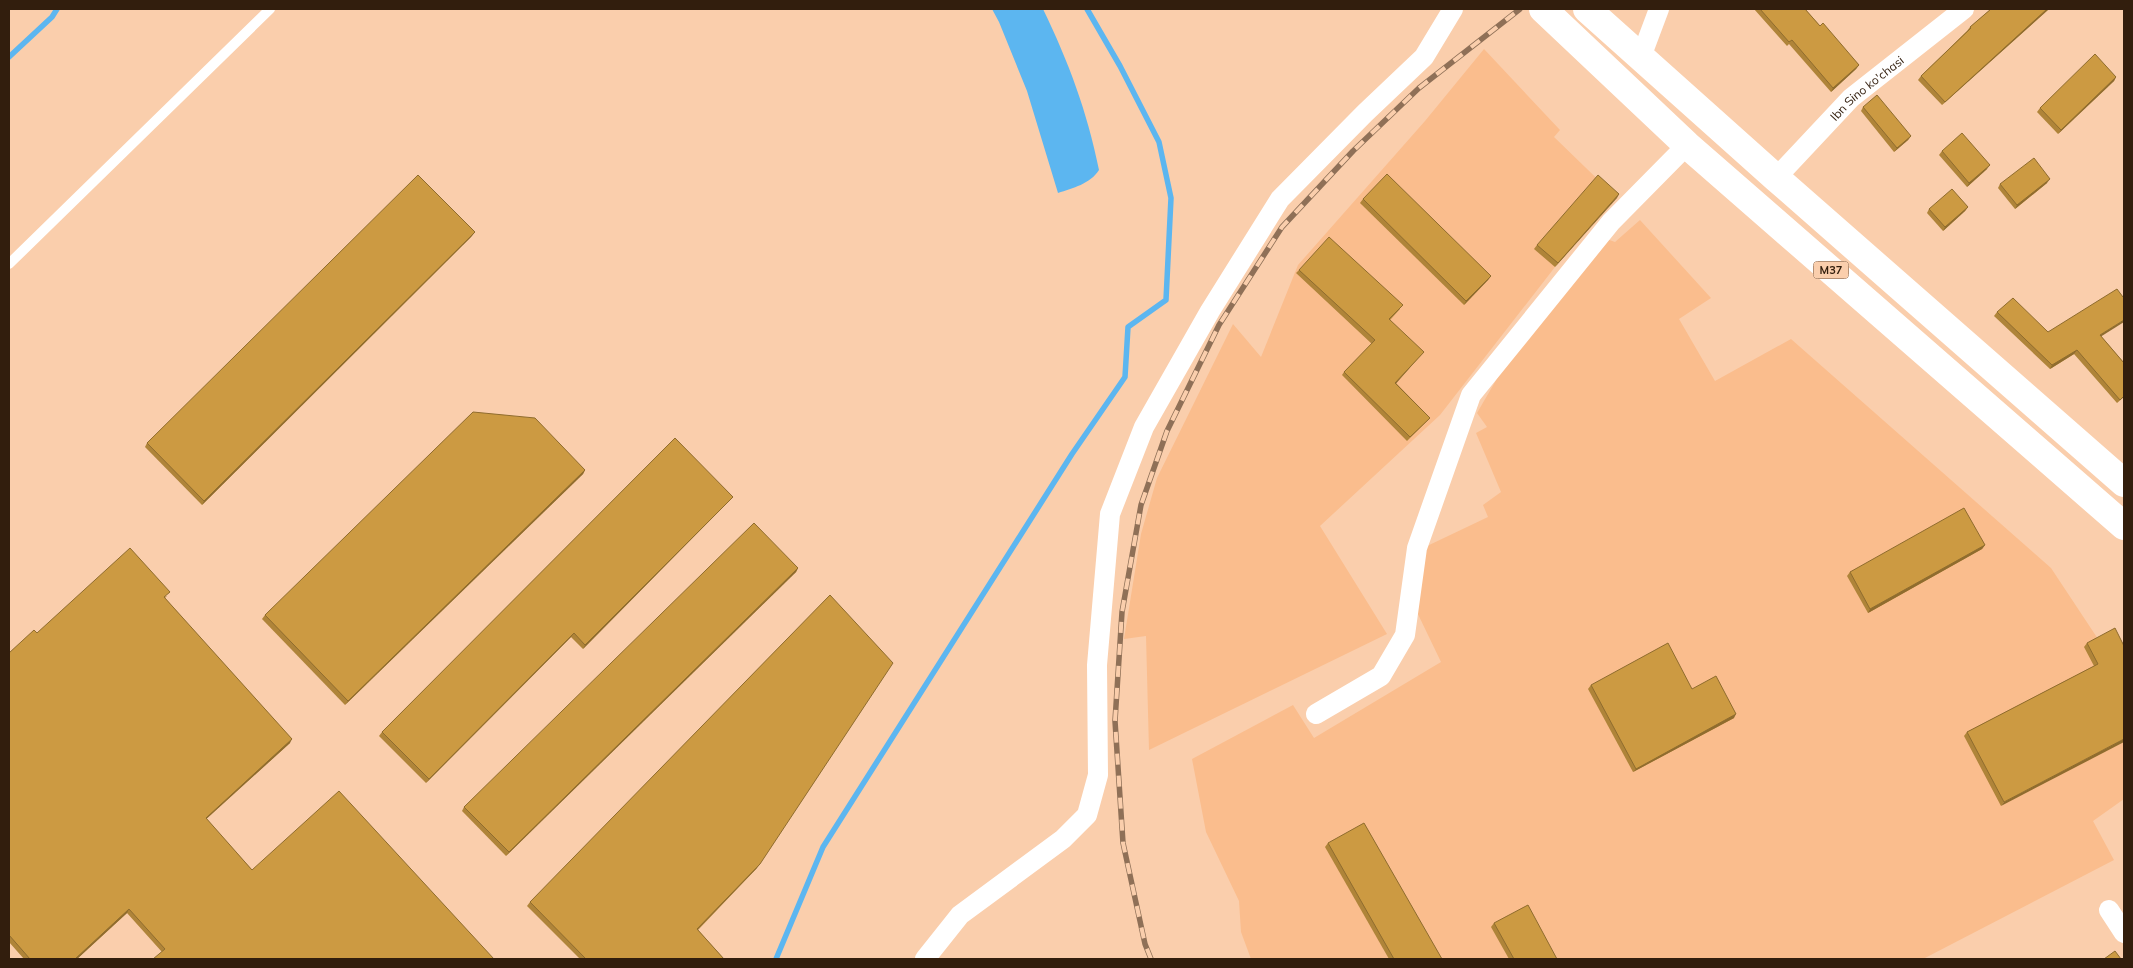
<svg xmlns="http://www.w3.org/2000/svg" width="2133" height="968" font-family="Mulish,sans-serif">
<rect width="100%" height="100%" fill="#faceac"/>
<g fill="#fabd8d">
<path d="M1484,49L1560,130L1554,137L1617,198L1555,267L1440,415L1320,526L1387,634L1149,750L1146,636L1124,639L1141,534L1157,478L1233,324L1261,357L1298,265L1425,121Z"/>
<path d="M1640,220L1711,298L1679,319L1715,381L1791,339L2051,568L2098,639L2124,655V799L2093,821L2114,860L1923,959H1251L1241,932L1239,901L1206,832L1192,759L1293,705L1314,738L1441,662L1415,608L1425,547L1488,517L1483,505L1501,492L1476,433L1487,427L1477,413L1502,370L1604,238L1615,242Z"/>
</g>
<path fill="#5cb6f0" d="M992,9H1043C1069,63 1087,111 1099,170C1090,184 1073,188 1058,193L1027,91L999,22Z"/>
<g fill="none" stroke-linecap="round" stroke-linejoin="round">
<g stroke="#5cb6f0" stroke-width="5.5">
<path d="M9,57L52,17L57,9"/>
<path d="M776,959L823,847L1072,454L1125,377L1128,327L1166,300L1171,198L1159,142L1120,66L1087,9"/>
</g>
<path stroke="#fff" stroke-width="10" d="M9,264L270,9"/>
<g stroke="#fff" stroke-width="20">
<path d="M1641,57L1659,9"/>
<path id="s1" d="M1776,178L1851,98L1964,9"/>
<path d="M1316,714L1381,676L1405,635L1417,548L1471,395L1611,222L1687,145"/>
<path d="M2109,910L2124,933"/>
<path d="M925,959L960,915L1063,839L1087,815L1098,775L1097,665L1110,514L1144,427L1210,311L1280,199L1365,113L1424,57L1453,9"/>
</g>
<g stroke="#fff" stroke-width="28">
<path d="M1543,9L1687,145L2124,526"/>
<path d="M1587,9L1776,178L2124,483"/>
</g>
<g stroke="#8f7057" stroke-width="5.5">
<path id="rail" d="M1151,959L1145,944L1123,843L1115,721L1122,612L1141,505L1167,431L1219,325L1282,227L1353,151L1419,88L1520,9"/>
</g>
<use href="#rail" stroke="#faceac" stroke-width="4" stroke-dasharray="11" stroke-linecap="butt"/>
</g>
<g fill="#af8439">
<path d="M1754,9H1805L1820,26L1859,65L1856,69L1831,92L1789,44L1787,46Z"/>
<path d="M1991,9H2049L1942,105L1918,80L1921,76L1967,31L1970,27Z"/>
<path d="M2116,77L2114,81L2058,134L2037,112L2040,108Z"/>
<path d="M1863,107L1911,136L1908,140L1894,152L1861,111Z"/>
<path d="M1942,151L1987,169L1967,187L1939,155Z"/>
<path d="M2047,183L2015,209L1998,188L2000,184Z"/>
<path d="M1619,194L1555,267L1534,249L1537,245Z"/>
<path d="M1363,199L1491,276L1488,280L1464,305L1360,203Z"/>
<path d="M1968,207L1965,211L1943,231L1927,213L1929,209Z"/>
<path d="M472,236L202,505L145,447L147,443Z"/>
<path d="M1299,270L1400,309L1390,320L1421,355L1396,383L1430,418L1407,441L1342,375L1344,372L1372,344L1296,273Z"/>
<path d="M1997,312L2048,332L2101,336L2124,363V397L2117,403L2074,354L2050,369L1994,316Z"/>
<path d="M585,470L583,474L345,705L262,619L265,615Z"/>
<path d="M730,500L583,649L571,637L426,783L379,736L382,732Z"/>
<path d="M1985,545L1982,549L1868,613L1847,576L1850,572Z"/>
<path d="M798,568L796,572L506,856L462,811L464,807Z"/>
<path d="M167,596L165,598L290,743L206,819L252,870L162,952L127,913L77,959H24L9,942V653L37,633Z"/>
<path d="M2087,643L2124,646L2001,806L1964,736L1967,732L2094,666L2084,647Z"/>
<path d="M1591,685L1692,689L1734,718L1633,772L1588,689Z"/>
<path d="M1328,843L1442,959H1389L1325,847Z"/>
<path d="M757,868L698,930L724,959H580L527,906L530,902Z"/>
<path d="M1494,923L1557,959H1509L1491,927Z"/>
</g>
<g fill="#8f6c2e">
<path d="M2047,9H2049L1942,105L1945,102Z"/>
<path d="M1859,65L1856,69L1831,92L1833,88Z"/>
<path d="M2116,77L2114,81L2058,134L2061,130Z"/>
<path d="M1911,136L1908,140L1894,152L1897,148Z"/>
<path d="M1990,165L1987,169L1967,187L1969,183Z"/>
<path d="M2050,179L2047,183L2015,209L2017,205Z"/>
<path d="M1619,194L1617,198L1555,267L1558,263Z"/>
<path d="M1968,207L1965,211L1943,231L1945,227Z"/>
<path d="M475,232L472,236L202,505L204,501Z"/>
<path d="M1491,276L1488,280L1464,305L1466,301Z"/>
<path d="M2124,320V322L2097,339L2100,335Z"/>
<path d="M2077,350L2074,354L2050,369L2052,365Z"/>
<path d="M1424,352L1421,355L1393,387L1395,383Z"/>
<path d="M585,470L583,474L345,705L348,701Z"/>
<path d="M733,497L730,500L583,649L585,645Z"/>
<path d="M1985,545L1982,549L1868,613L1870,609Z"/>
<path d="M798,568L796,572L506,856L509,852Z"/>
<path d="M574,633L571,637L426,783L429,779Z"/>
<path d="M1736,714L1734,718L1633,772L1636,769Z"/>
<path d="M292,739L290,743L203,822L206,818Z"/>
<path d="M2124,739V742L2001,806L2004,802Z"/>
<path d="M760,864L757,868L694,933L697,929Z"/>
<path d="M129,909L127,913L77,959H75Z"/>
</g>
<g fill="#cc9a42" stroke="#8f6c2e">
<path d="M1760,9H1805L1820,26L1823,23L1859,65L1833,88L1792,40L1789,42Z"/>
<path d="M1991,9H2047L1945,102L1921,76L1971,28L1970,27Z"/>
<path d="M2095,54L2116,77L2061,130L2040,108Z"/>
<path d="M1877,95L1911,136L1897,148L1863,107Z"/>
<path d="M1962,133L1990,165L1969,183L1942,151Z"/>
<path d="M2034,158L2050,179L2017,205L2000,184Z"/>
<path d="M1387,174L1491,276L1466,301L1363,199Z"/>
<path d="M418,175L475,232L204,501L147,443Z"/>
<path d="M1598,175L1619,194L1558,263L1537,245Z"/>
<path d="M1952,189L1968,207L1945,227L1929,209Z"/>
<path d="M1329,237L1403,305L1389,319L1424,352L1395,383L1430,418L1410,437L1344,372L1375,340L1299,270Z"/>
<path d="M2117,289L2123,297L2124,296V320L2100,335L2124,363V396L2120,400L2077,350L2052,365L1997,312L2013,298L2048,332Z"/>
<path d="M473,412L535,418L585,470L348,701L265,615Z"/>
<path d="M675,438L733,497L585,645L574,633L429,779L382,732Z"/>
<path d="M1964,508L1985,545L1870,609L1850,572Z"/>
<path d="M754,523L798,568L509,852L464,807Z"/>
<path d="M130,548L170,592L164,597L292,739L206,818L252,870L339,791L494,959H153L165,949L129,909L75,959H30L9,935V653L34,630L37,633Z"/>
<path d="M830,595L893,663L760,864L697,929L724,959H586L530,902Z"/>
<path d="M2115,628L2124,646V739L2004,802L1967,732L2098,664L2087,643Z"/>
<path d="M1668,643L1692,689L1716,676L1736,714L1636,769L1591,685Z"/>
<path d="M1364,823L1442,959H1394L1328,843Z"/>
<path d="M1528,905L1557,959H1514L1494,923Z"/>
<path d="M2115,951L2121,959H2104Z"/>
</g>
<g text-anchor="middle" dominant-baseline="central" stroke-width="4" stroke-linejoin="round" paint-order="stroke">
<rect fill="#faceac" stroke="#6e533d" stroke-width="1" x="1813.5" y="261.5" width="35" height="17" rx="4"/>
<g font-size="11" font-weight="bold" fill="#321e0d">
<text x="1831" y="270">M37</text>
</g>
<g font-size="12" fill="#321e0d" stroke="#faceac">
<text stroke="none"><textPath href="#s1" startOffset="128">Ibn Sino ko'chasi</textPath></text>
</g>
</g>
<rect width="2133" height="968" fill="none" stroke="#321e0d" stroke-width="20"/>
</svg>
